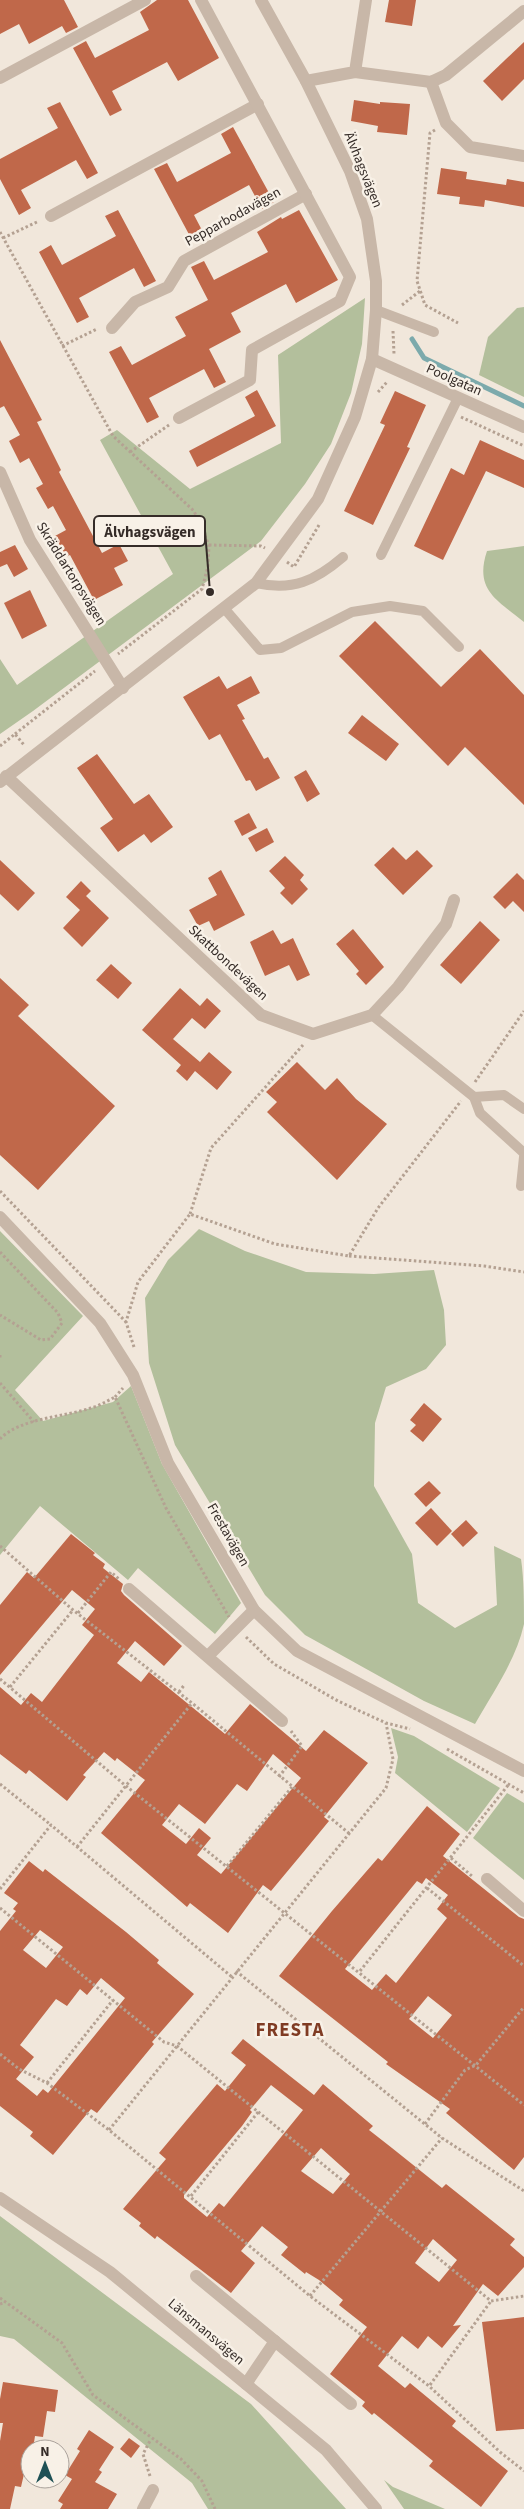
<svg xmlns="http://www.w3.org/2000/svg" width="524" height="2509" font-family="'Source Sans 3',sans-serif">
<rect width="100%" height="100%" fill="#f1e7db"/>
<g fill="#b3bf9c">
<path d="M365,298L362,344L351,393L331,444L305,484L261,541L33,711L0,734V659L17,685L173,574L100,440L117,430L190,489L281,443L278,355Z"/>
<path d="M524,307V397L479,375L488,337L517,308Z"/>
<path d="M524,546V622C497,600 474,590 487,551Z"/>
<path d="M199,1229L245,1251L306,1272L374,1274L434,1270L444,1310L446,1345L426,1369L386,1387L375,1423L374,1486L412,1554L418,1603L455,1628L497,1605L494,1546L521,1559C524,1579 524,1604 524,1624C516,1660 493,1692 475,1724L424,1701L305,1635L265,1595L175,1445L149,1363L145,1298L168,1260Z"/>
<path d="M0,1231L83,1316L15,1390L43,1421L113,1402L131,1386L162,1464L241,1603L215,1634L138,1568L128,1580L40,1506L0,1555Z"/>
<path d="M391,1728L414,1736L500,1788L467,1832L395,1773L398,1757Z"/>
<path d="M507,1793L524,1803V1880L473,1838Z"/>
<path d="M0,2216L251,2404L346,2509H208L192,2483L14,2339L0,2336Z"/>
<path d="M384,2480L393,2487L445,2509H404Z"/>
</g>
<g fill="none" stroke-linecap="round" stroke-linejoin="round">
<path stroke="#7caaac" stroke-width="5" d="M412,339L424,358L524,406"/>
</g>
<g fill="#c0684a" fill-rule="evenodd">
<path d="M0,0H64L78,27L66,33L62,26L29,44L19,24L0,34Z"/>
<path d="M157,0H188L219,58L178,81L167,62L112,91L122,110L110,116L73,48L86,41L95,58L149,30L140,12Z"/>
<path d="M389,0H416L412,26L385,22Z"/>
<path d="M524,42V79L502,101L483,81Z"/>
<path d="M354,100L380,104V102L410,104L407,135L377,132L378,126L351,121Z"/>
<path d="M60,102L98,173L87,179L76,160L21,190L31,208L19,215L0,179V159L58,128L47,108Z"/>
<path d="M233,127L274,202L262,209L249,185L194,215L204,234L192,240L154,169L167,163L177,182L231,153L221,134Z"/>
<path d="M441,168L467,172L466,179L506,185L507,179L524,182V207L485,200L484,207L459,204L460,197L437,194Z"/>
<path d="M118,210L156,281L144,287L134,268L79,298L89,317L77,323L39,252L51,245L62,265L116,236L105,216Z"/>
<path d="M299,210L338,280L296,303L286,284L231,313L241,332L209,349L226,382L214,388L204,369L149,398L159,417L147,423L109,352L121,346L132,365L186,336L175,317L208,300L191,267L204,261L214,280L268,252L257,232L281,217L282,219Z"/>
<path d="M0,340L42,420L37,422L61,470L59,472L102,553L119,544L128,561L114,568L123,585L94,600L70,555L66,557L55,536L66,530L53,506L48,509L36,488L43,484L29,458L20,463L9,441L20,435L4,406L0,408Z"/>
<path d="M257,390L276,426L197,467L189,451L255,416L245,397Z"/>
<path d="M395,391L426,405L407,447L410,448L373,525L344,511L385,425L380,423Z"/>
<path d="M480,440L524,460V488L486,471L443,560L414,546L451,468L464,475Z"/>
<path d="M15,545L28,569L14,577L7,564L0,567V552Z"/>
<path d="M30,590L47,626L22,639L4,603Z"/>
<path d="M375,621L441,687L480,649L524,695V805L465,747L448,766L339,656Z"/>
<path d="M219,676L227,689L251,676L260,693L237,705L245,719L242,720L264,759L268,757L280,778L256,791L250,780L246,781L220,734L209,740L183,697Z"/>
<path d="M362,715L399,744L386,761L348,733Z"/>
<path d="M97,754L134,804L149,794L173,827L151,843L144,834L118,852L100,828L113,819L77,768Z"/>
<path d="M306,770L320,794L307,802L294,777Z"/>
<path d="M249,813L257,828L242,836L234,821Z"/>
<path d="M267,828L274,842L256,852L248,838Z"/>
<path d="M393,847L406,860L417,850L433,866L403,895L374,865Z"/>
<path d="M285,856L304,875L300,880L308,889L292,905L280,893L285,888L269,871Z"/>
<path d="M0,860L35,893L18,911L0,894Z"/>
<path d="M221,870L245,915L214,931L209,921L198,926L189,910L217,895L208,878Z"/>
<path d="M517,873L524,880V912L513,901L505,909L493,897Z"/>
<path d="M81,881L91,891L86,896L109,918L82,947L63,928L80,910L66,897Z"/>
<path d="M480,921L500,940L461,984L440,965Z"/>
<path d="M353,929L384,967L366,985L356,974L359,971L336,944Z"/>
<path d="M273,930L281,944L293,938L310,975L297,981L289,965L265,976L250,942Z"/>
<path d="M111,964L132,983L118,999L96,980Z"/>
<path d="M0,978L29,1005L18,1016L115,1106L38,1190L0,1155Z"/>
<path d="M180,988L200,1006L207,998L221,1011L205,1029L192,1018L173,1039L200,1062L209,1052L232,1072L217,1090L195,1071L187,1081L176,1071L181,1065L142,1030Z"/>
<path d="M297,1062L325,1090L337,1078L356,1099L387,1124L337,1180L267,1112L277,1102L266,1092Z"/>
<path d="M424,1403L442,1419L423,1442L410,1431L416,1425L410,1420Z"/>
<path d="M429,1481L441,1493L426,1507L414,1494Z"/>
<path d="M431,1508L452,1531L437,1546L415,1523Z"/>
<path d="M466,1520L478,1533L463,1547L451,1534Z"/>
<path d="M71,1534L95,1553L93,1555L105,1564L103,1568L123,1584L121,1591L124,1595L182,1646L164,1666L135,1641L117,1663L141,1682L149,1672L225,1734L250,1704L306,1751L324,1730L368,1763L324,1817L329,1821L301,1855L271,1891L263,1885L228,1933L190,1903L187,1907L101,1833L145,1780L141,1777L117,1758L115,1761L104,1752L83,1775L86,1777L67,1801L29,1770L26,1774L0,1754V1687L21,1705L31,1693L42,1702L94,1635L82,1625L95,1609L72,1590L0,1675V1605L27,1572L34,1578ZM273,1754L301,1778L221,1874L197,1855L211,1838L199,1828L186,1844L162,1825L179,1804L205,1824L237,1784L247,1791Z"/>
<path d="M427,1806L460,1834L443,1856L519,1917L524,1919V2157L514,2170L446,2113L450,2109L386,2064L388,2062L279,1976L332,1911L378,1858L382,1861ZM426,1878L448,1895L437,1909L447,1918L396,1983L386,1974L372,1990L345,1969L417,1881L422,1884ZM428,1996L452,2015L433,2038L409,2019Z"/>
<path d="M29,1861L43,1872L45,1869L126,1932L159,1960L157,1963L194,1994L152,2042L154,2044L97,2113L91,2109L53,2155L30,2136L33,2132L0,2106V1931L16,1911L13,1909L18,1903L4,1893ZM40,1930L63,1947L46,1968L23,1950ZM101,1978L125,1998L48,2093L43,2089L37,2096L16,2079L34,2057L20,2045L56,1999L67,2006L80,1989L87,1995Z"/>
<path d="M243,2039L314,2095L323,2084L373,2126L369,2130L392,2148L442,2188L446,2184L515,2239L510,2245L524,2257V2267L498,2296L483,2284L453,2326L461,2325L442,2348L428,2336L418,2349L402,2336L378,2366L405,2388L410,2383L456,2421L452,2426L508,2471L481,2507L429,2466L433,2461L374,2413L372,2415L362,2406L365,2402L330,2374L367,2327L339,2305L343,2300L319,2280L306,2272L305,2274L281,2255L288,2247L262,2226L241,2251L255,2263L231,2293L157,2236L155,2239L139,2226L141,2223L123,2209L166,2159L159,2153L217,2084L225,2091L246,2065L231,2053ZM271,2085L303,2110L224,2207L219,2203L207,2217L184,2198V2195L242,2126L252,2112L250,2110ZM321,2148L350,2174L333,2194L301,2171ZM433,2239L457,2260L439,2282L415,2263Z"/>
<path d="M524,2317V2429L496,2431L482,2322Z"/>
<path d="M3,2382L58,2390L55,2412L47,2411L43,2437L35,2436L33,2449H30V2461H27L21,2487L15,2486L10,2509H0V2441L3,2423H0V2399Z"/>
<path d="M89,2430L114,2447L99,2470L102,2472L95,2482L117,2494L108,2509H60L63,2504L58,2501L72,2479L65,2475L80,2451L77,2449Z"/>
<path d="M129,2438L140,2446L131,2458L120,2449Z"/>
</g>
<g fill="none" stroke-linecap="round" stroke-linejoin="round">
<g stroke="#b4a192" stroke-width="3" stroke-dasharray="2.5 2.5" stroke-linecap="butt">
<path d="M435,130L430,133L417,281L425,305L458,323"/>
<path d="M0,232L113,436L194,511L209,545L208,566L202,589L118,654"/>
<path d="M3,238L39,221"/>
<path d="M402,305L420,291"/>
<path d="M393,331L394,354"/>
<path d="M62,346L97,329"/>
<path d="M378,392L387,382"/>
<path d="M461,417L524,446"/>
<path d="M130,452L169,425"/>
<path d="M209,545L261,546L265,548"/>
<path d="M287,562L294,567L319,525"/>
<path d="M15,734L95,671"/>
<path d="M0,746L15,734L24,745"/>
<path d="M475,1082L524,1011"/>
<path d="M0,1191L126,1322"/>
<path d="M190,1214L211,1148L303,1045"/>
<path d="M0,1252L58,1313L62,1323L50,1339L41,1340L0,1315"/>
<path d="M349,1256L484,1266L524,1272"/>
<path d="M134,1347L126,1322L138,1282L190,1214L275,1244L349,1256L378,1208L461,1101"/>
<path d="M0,1355V1358"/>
<path d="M0,1383L34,1422"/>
<path d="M115,1397L123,1388"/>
<path d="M0,1439C20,1418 64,1417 91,1408C99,1406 107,1401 115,1397L166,1508L229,1617"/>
<path d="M0,1546L73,1610L192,1703L351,1835"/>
<path d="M78,1613L111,1572L120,1580"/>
<path d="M246,1637L274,1664L338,1701L386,1723L410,1729"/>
<path d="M0,1679L126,1786L524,2105"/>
<path d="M10,1687L73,1610"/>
<path d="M179,1692L185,1684"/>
<path d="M447,1749L524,1793"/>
<path d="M279,1777L302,1746L291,1731"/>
<path d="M0,1784L51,1825"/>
<path d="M77,1847L192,1703"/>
<path d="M451,1858L473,1877"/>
<path d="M227,1866L292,1787"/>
<path d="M427,1888L524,1966"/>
<path d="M0,1889L51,1825L232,1977"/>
<path d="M0,1908L164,2042L177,2046L491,2301L524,2296"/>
<path d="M236,1971L442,2138L524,2191"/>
<path d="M360,1971L509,1784"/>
<path d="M0,2054L19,2069L47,2083L109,2130L310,2296L429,2386L500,2452L524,2471"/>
<path d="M47,2083L113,2000"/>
<path d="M425,2124L465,2070L476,2065L524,2007"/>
<path d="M109,2130L386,1788L393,1759L386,1723"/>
<path d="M191,2196L259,2111"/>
<path d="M310,2296L442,2138"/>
<path d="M0,2298L62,2343L93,2395L181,2459L202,2481L215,2509"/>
<path d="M0,2304L5,2302"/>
<path d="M430,2385L491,2301"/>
<path d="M150,2476L143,2454L151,2439"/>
</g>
<g stroke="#c8b7a8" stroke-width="10">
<path d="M376,310L434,332"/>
<path d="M381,555L458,398"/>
<path d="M256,583C293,591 315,581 343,557"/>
<path d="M224,608L260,650L281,648L352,612L390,606L423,611L459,647"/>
<path d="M372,1015L474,1097L480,1113L524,1153"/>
<path d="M474,1097L504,1095L524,1109"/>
<path d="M521,1186L524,1157"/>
</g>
<g stroke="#c8b7a8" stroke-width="12">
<path d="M355,72L431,82L446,75L524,11"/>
<path d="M0,78L145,0"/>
<path d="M306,81L355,72L366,0"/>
<path d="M431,82L446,123L470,147L524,156"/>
<path d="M51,216L258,104"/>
<path d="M112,328L135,302L168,287L184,261L306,194"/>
<path d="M372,359L524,427"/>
<path d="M179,418L250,380L252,350L340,301L350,277L201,0"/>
<path d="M0,472L30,540L123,688"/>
<path d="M6,776L261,1015L313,1034L372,1015L398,987L446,924L454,900"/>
<path d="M0,782L256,583L318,499L355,417L372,359L376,310V281L367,219L350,171L306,81L261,0"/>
<path d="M0,1217L100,1323L133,1375L168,1463L254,1610L297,1651L524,1771"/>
<path d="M129,1589L282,1721"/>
<path d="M208,1656L254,1610"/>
<path d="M487,1879L524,1911"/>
<path d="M0,2198L110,2272L326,2450L376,2509"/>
<path d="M196,2276L351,2404"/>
<path d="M246,2384L275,2341"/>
<path d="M143,2509L153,2490"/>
</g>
</g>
<g text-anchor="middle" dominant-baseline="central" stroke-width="5" stroke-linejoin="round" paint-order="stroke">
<g font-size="14" fill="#352c28" stroke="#f8f1e7">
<text transform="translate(363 170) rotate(68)">Älvhagsvägen</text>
<text transform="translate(233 217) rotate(-29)">Pepparbodavägen</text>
<text transform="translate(454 380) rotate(24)">Poolgatan</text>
<text transform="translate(71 574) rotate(58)">Skräddartorpsvägen</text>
<text transform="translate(228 963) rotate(43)">Skattbondevägen</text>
<text transform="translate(228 1535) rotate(60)">Frestavägen</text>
<text transform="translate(206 2332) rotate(40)">Länsmansvägen</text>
</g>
<g font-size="19" font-weight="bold" letter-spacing="1" fill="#803c24" stroke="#f8f1e7">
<text x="290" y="2030">FRESTA</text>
</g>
</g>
<path fill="none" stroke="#352c28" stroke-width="2" d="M210 592L205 531"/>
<circle fill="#352c28" stroke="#f8f1e7" stroke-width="2" cx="210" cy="592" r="5"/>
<rect fill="#f8f1e7" stroke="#352c28" stroke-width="2" x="94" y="516" width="111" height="30" rx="5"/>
<g font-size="15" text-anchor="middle" font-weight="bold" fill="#352c28">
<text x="150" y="537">Älvhagsvägen</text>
</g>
<g transform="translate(45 2464)"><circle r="24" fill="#f8f1e7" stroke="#aaa29b"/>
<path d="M0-4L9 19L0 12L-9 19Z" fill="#1f5155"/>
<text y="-8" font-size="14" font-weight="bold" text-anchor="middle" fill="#352c28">N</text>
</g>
</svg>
